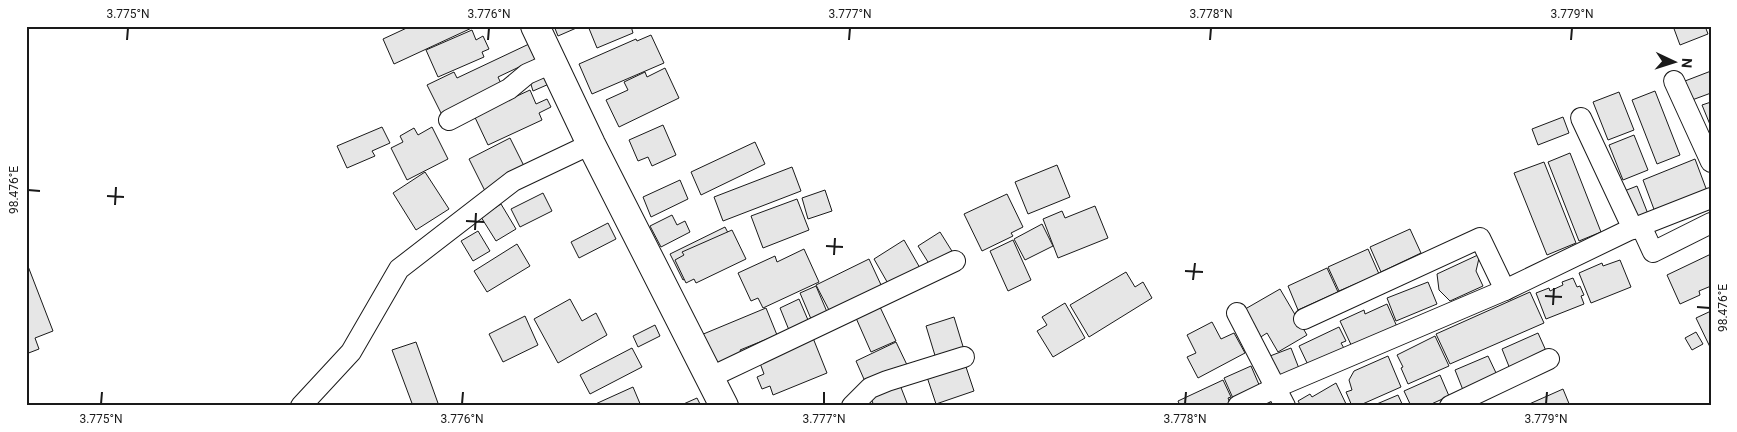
<svg xmlns="http://www.w3.org/2000/svg" width="1737" height="432" font-family="Roboto,sans-serif">
<rect width="100%" height="100%" fill="#fff"/>
<g fill="#e6e6e6" stroke="#1a1a1a">
<path d="M411,26H476L394,64L383,39Z"/>
<path d="M554,26H581L558,36Z"/>
<path d="M588,26H631L633,33L597,48Z"/>
<path d="M1673,26H1705L1708,34L1680,45Z"/>
<path d="M472,30L476,40L483,36L489,49L482,52L484,57L438,77L426,50Z"/>
<path d="M651,35L664,63L592,94L579,64L636,39L637,41Z"/>
<path d="M529,44L536,59L498,77L504,90L444,119L427,85L454,72L457,78Z"/>
<path d="M665,68L679,98L619,127L606,100L628,90L624,82L645,72L647,77Z"/>
<path d="M1711,71V93L1692,100L1685,81Z"/>
<path d="M544,72L549,84L533,91L529,78Z"/>
<path d="M530,90L536,104L547,99L551,107L539,113L542,120L488,145L471,109L504,102Z"/>
<path d="M1655,91L1680,155L1657,164L1632,100Z"/>
<path d="M1619,92L1634,130L1608,140L1593,102Z"/>
<path d="M1711,102V127L1702,105Z"/>
<path d="M1563,117L1569,133L1538,145L1532,129Z"/>
<path d="M663,125L676,155L652,166L648,157L638,161L629,140Z"/>
<path d="M382,127L390,143L372,151L375,156L347,168L337,146Z"/>
<path d="M432,127L448,159L407,180L391,148L403,142L400,136L414,128L418,135Z"/>
<path d="M1634,135L1648,170L1623,180L1609,145Z"/>
<path d="M510,138L526,170L485,191L469,159Z"/>
<path d="M755,142L765,164L701,195L691,172Z"/>
<path d="M1570,153L1601,232L1579,241L1548,162Z"/>
<path d="M1695,159L1707,191L1655,212L1643,180Z"/>
<path d="M1544,162L1576,243L1547,255L1514,173Z"/>
<path d="M1057,165L1070,197L1028,214L1015,182Z"/>
<path d="M792,167L801,191L723,221L714,197Z"/>
<path d="M425,172L449,209L416,230L393,193Z"/>
<path d="M680,180L688,199L651,217L643,197Z"/>
<path d="M1637,186L1650,219L1627,228L1614,195Z"/>
<path d="M825,190L832,211L808,219L802,198Z"/>
<path d="M543,193L552,211L520,227L511,209Z"/>
<path d="M1007,194L1023,227L1011,233L1013,236L982,251L964,214Z"/>
<path d="M797,199L809,230L763,248L751,216Z"/>
<path d="M501,204L516,229L496,241L481,217Z"/>
<path d="M1095,206L1108,238L1058,258L1043,219L1062,211L1065,218Z"/>
<path d="M672,215L677,225L685,221L690,232L661,247L650,226Z"/>
<path d="M608,223L616,239L579,258L571,242Z"/>
<path d="M1042,224L1053,246L1025,260L1014,239Z"/>
<path d="M725,227L738,252L683,280L670,254Z"/>
<path d="M1410,229L1421,253L1381,272L1370,247Z"/>
<path d="M732,230L746,259L696,283L694,279L686,283L675,260L684,255L682,252Z"/>
<path d="M478,231L490,251L473,261L461,241Z"/>
<path d="M940,232L955,256L933,270L918,246Z"/>
<path d="M904,240L920,268L890,287L874,259Z"/>
<path d="M1013,240L1031,280L1008,291L990,251Z"/>
<path d="M517,244L530,266L487,292L474,271Z"/>
<path d="M804,249L819,282L763,308L758,298L751,301L738,273L775,256L777,262Z"/>
<path d="M1368,249L1379,274L1339,291L1328,267Z"/>
<path d="M1480,254L1476,271L1483,286L1450,301L1439,290L1437,274Z"/>
<path d="M1711,254V286L1699,291L1700,295L1680,304L1667,275Z"/>
<path d="M869,259L882,287L830,312L816,285Z"/>
<path d="M1620,260L1631,287L1591,303L1579,273L1602,263L1603,266Z"/>
<path d="M26,261L53,331L35,338L39,349L26,354Z"/>
<path d="M1327,268L1338,292L1298,310L1288,286Z"/>
<path d="M1126,272L1135,287L1143,282L1152,298L1089,337L1070,305Z"/>
<path d="M1573,278L1577,287L1580,286L1584,295L1581,296L1584,304L1546,319L1536,293L1549,288L1550,291L1563,285L1562,282Z"/>
<path d="M1428,282L1437,304L1396,321L1387,298Z"/>
<path d="M816,286L830,319L814,326L800,293Z"/>
<path d="M1280,289L1307,335L1278,352L1267,333L1256,340L1240,312Z"/>
<path d="M1530,292L1544,323L1450,364L1436,334Z"/>
<path d="M570,299L582,321L596,313L607,335L558,363L534,319Z"/>
<path d="M799,299L811,327L791,335L780,308Z"/>
<path d="M1065,303L1085,338L1053,357L1037,331L1047,325L1042,317Z"/>
<path d="M1387,304L1398,329L1353,349L1340,321L1364,310L1365,314Z"/>
<path d="M880,307L896,341L871,352L856,318Z"/>
<path d="M766,308L777,335L740,350L743,358L715,370L701,335Z"/>
<path d="M1711,311V347H1710L1696,318Z"/>
<path d="M525,316L538,345L503,362L489,334Z"/>
<path d="M954,317L965,353L937,362L926,326Z"/>
<path d="M1212,322L1221,339L1234,333L1245,353L1198,378L1187,357L1196,353L1187,335Z"/>
<path d="M655,325L660,336L638,347L633,336Z"/>
<path d="M1339,327L1346,341L1341,343L1345,350L1309,367L1299,346Z"/>
<path d="M1696,332L1703,344L1692,350L1685,338Z"/>
<path d="M811,333L827,373L773,395L770,386L762,389L757,377L764,374L757,355Z"/>
<path d="M1538,333L1547,353L1510,369L1502,349Z"/>
<path d="M1435,336L1449,366L1408,384L1401,368L1403,367L1397,355Z"/>
<path d="M416,342L439,406H413L392,350Z"/>
<path d="M896,342L908,367L867,386L856,361Z"/>
<path d="M632,348L642,367L590,394L580,375Z"/>
<path d="M1291,348L1300,371L1280,380L1270,356Z"/>
<path d="M1388,356L1401,387L1358,406H1352L1346,392L1352,390L1349,380L1354,371Z"/>
<path d="M1488,356L1497,375L1463,390L1455,370Z"/>
<path d="M965,364L974,391L936,404L927,377Z"/>
<path d="M1251,366L1263,394L1236,405L1224,378Z"/>
<path d="M1440,375L1449,396L1427,406H1411L1404,391Z"/>
<path d="M1223,380L1231,397L1228,398L1231,405L1180,406L1178,401Z"/>
<path d="M1336,383L1347,406H1301L1298,401L1310,394L1312,397Z"/>
<path d="M900,385L907,403L898,406H874L869,393Z"/>
<path d="M633,387L641,406H591Z"/>
<path d="M1563,389L1570,406H1527V405Z"/>
<path d="M1398,395L1403,406H1372Z"/>
<path d="M697,398L701,406H679Z"/>
</g>
<g fill="none" stroke-linecap="round" stroke-linejoin="round">
<g stroke="#1a1a1a" stroke-width="22">
<g id="street">
<path d="M1674,81L1711,162"/>
<path d="M1581,118L1633,229"/>
<path d="M449,120L509,89L527,74L552,63"/>
<path d="M1641,226L1653,252L1711,223"/>
<path d="M1237,313L1285,406"/>
<path d="M1304,319L1480,238L1505,290"/>
<path d="M711,377L955,261"/>
<path d="M301,406L351,352L399,269L513,181L591,144"/>
<path d="M852,406L870,388L887,381L964,357"/>
<path d="M1238,406L1277,387L1505,290L1627,231L1711,198"/>
<path d="M1450,406L1549,359"/>
</g>
</g>
<g stroke="#1a1a1a" stroke-width="30">
<path id="secondary" d="M535,26L591,144L724,406"/>
</g>
<use href="#street" stroke="#fff" stroke-width="20"/>
<use href="#secondary" stroke="#fff" stroke-width="28"/>
</g>
<path fill="none" stroke="#1a1a1a" stroke-width="2" d="M127,40L128,28M488,40L489,28M849,40L850,28M1210,40L1211,28M1571,40L1572,28M28,190L40,191M107,196L124,197M115,205L116,187M466,221L484,222M475,230L476,213M826,246L843,247M834,255L835,238M1185,271L1203,272M1193,280L1195,263M1545,296L1562,297M1553,305L1554,288M1697,307L1710,308M101,404L102,392M462,404L463,392M824,404V392M1185,404L1186,392M1546,404L1547,392"/>
<rect width="1737" height="432" fill="none" stroke="#ffffff" stroke-width="55"/>
<g transform="translate(1674 62) rotate(94)" stroke="#ffffff" stroke-width="4" paint-order="stroke">
<path d="M0-4L9 19L0 12L-9 19Z" fill="#1a1a1a"/>
<text y="-8" font-size="14" font-weight="bold" text-anchor="middle" fill="#1a1a1a">N</text>
</g>
<rect x="28" y="28" width="1682" height="376" fill="none" stroke="#1a1a1a" stroke-width="2"/>
<g font-size="12" text-anchor="middle" fill="#1a1a1a">
<text x="128" y="18">3.775°N</text>
<text x="489" y="18">3.776°N</text>
<text x="850" y="18">3.777°N</text>
<text x="1211" y="18">3.778°N</text>
<text x="1572" y="18">3.779°N</text>
<text transform="translate(14 190) rotate(-90)" y="4">98.476°E</text>
<text transform="translate(1723 308) rotate(-90)" y="4">98.476°E</text>
<text x="101" y="423">3.775°N</text>
<text x="462" y="423">3.776°N</text>
<text x="824" y="423">3.777°N</text>
<text x="1185" y="423">3.778°N</text>
<text x="1546" y="423">3.779°N</text>
</g>
</svg>
